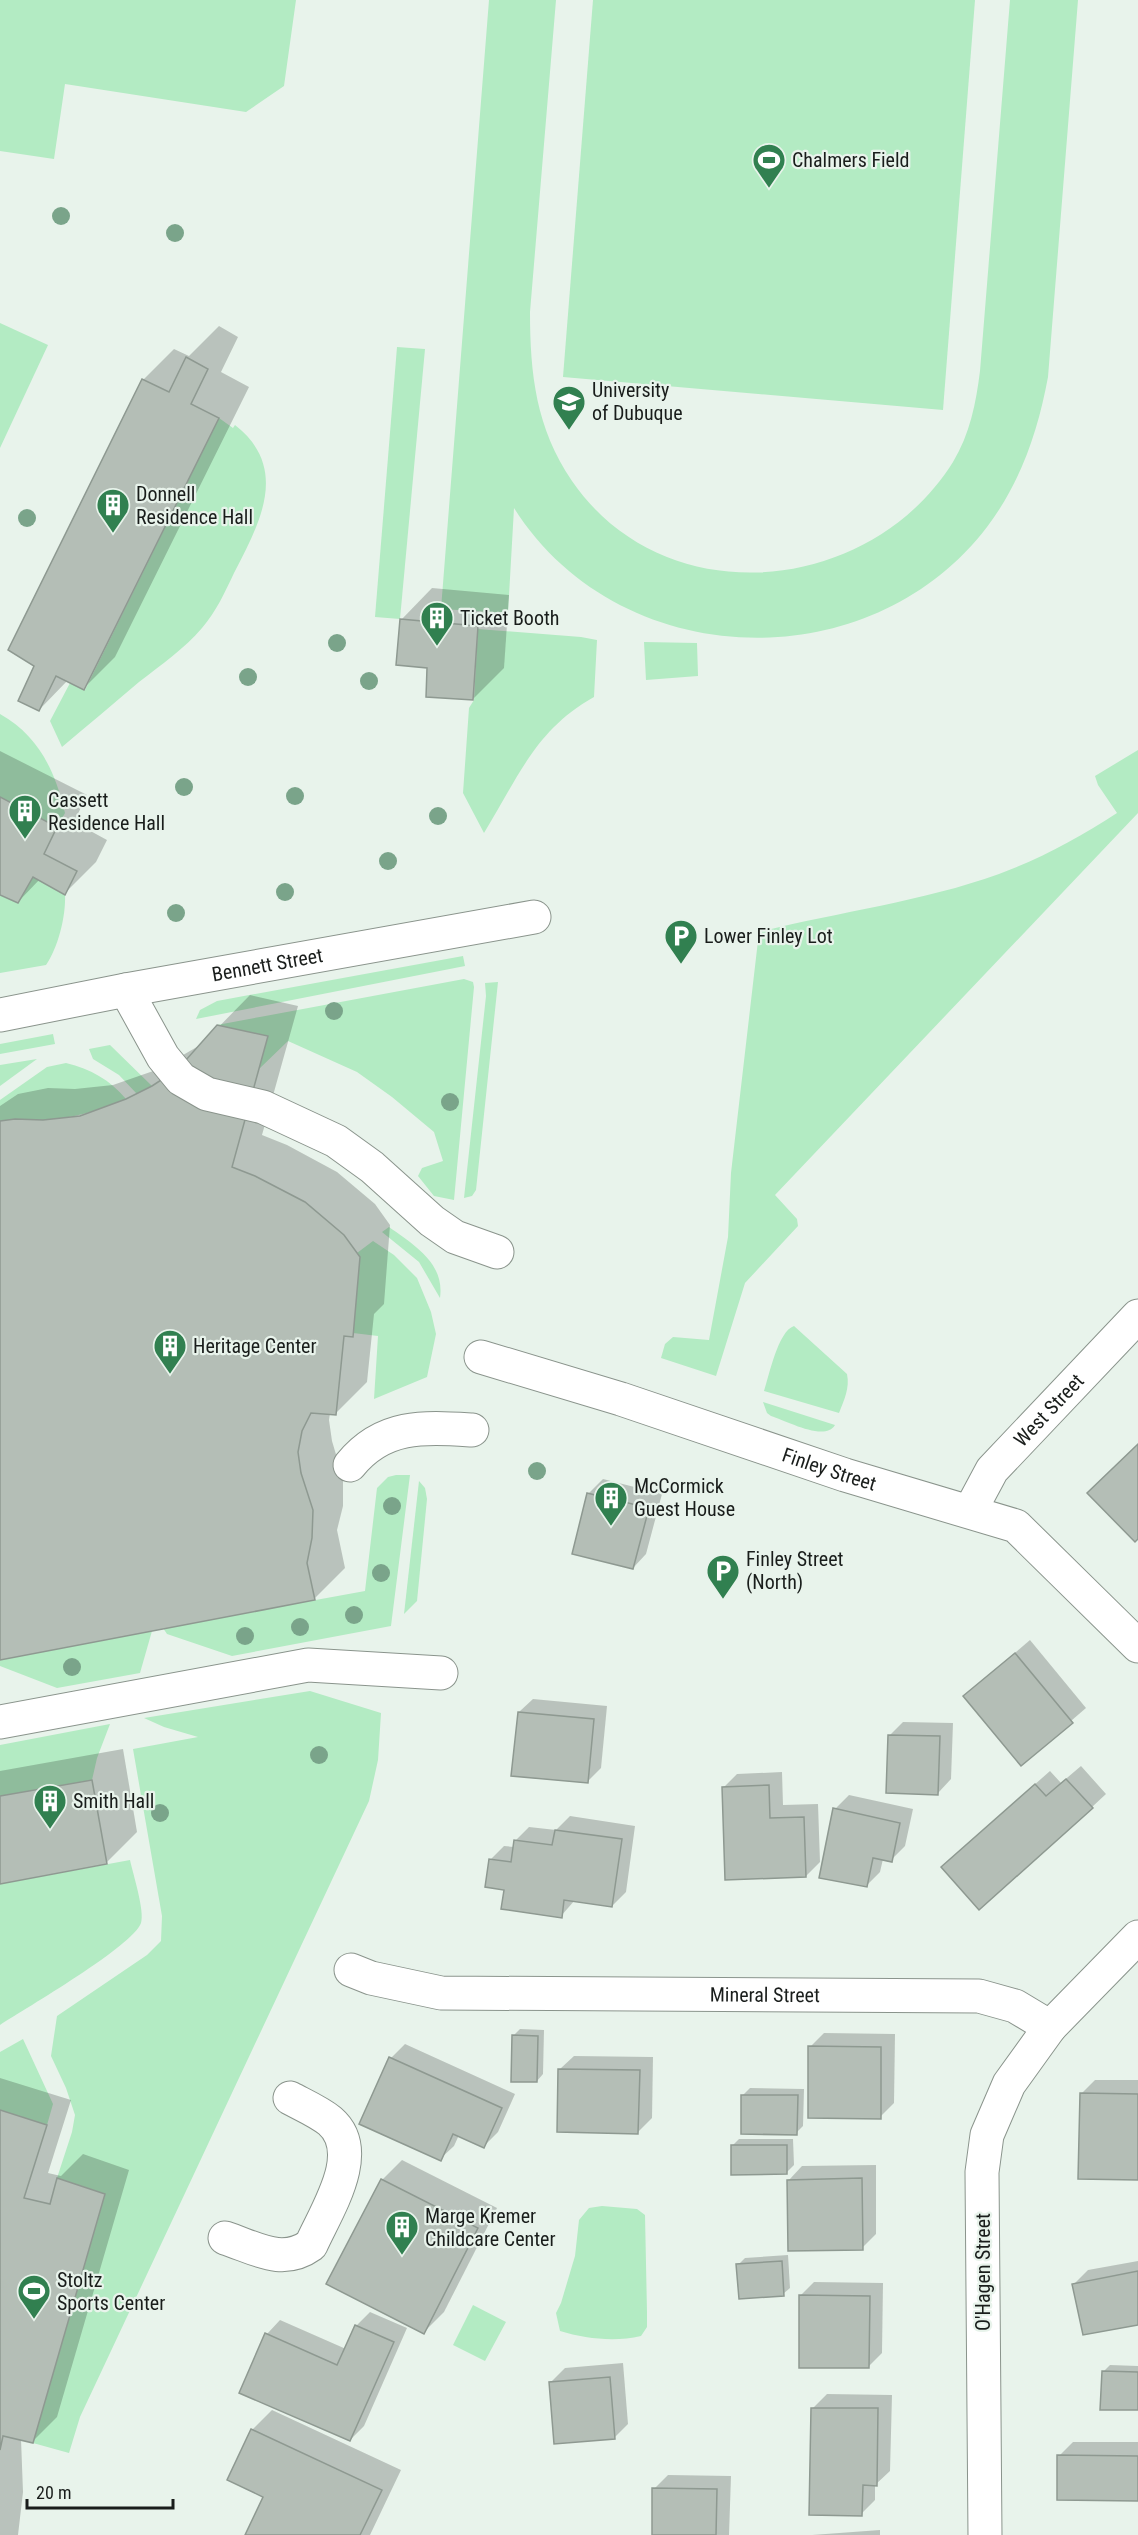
<svg xmlns="http://www.w3.org/2000/svg" width="1138" height="2535" font-family="'Roboto Condensed',sans-serif">
<rect width="100%" height="100%" fill="#e8f3eb"/>
<g fill="#b3ebc3">
<path d="M0,0H296L284,86L246,112L65,84L54,159L0,151Z"/>
<path d="M489,0H556L530,312C530,374 536,428 572,481C665,616 870,595 953,462C970,434 976,403 980,371L1010,0H1078L1048,377C1038,431 1021,482 987,527C869,682 618,673 514,508L508,613L441,609Z"/>
<path d="M593,0H975L943,410L563,377Z"/>
<path d="M0,323L48,345L0,448Z"/>
<path d="M397,347L425,349L400,619L375,617Z"/>
<path d="M219,418L233,428L235,425C290,468 260,523 234,573C225,592 216,612 202,628C184,649 161,665 139,682C113,704 87,726 62,747L50,721L70,683L85,690Z"/>
<path d="M478,629L581,637L597,640L594,697C535,730 518,778 484,833L463,793L469,708L474,700Z"/>
<path d="M644,642L697,643L698,676L646,680Z"/>
<path d="M0,714C39,736 55,771 65,813L57,827L0,797Z"/>
<path d="M1138,750V813L775,1195L797,1219L798,1226L745,1283L716,1376L661,1358L665,1344L673,1337L709,1340L728,1237L731,1173L759,932C838,912 921,902 999,874C1040,859 1080,837 1117,813L1098,785L1095,776Z"/>
<path d="M33,877L65,895C66,916 58,948 46,965L0,973V895L18,903Z"/>
<path d="M463,956L465,966L196,1019L200,1010L217,1001Z"/>
<path d="M464,979L473,982L474,987L454,1200L434,1196L418,1176L422,1168L443,1161L434,1132L392,1097L357,1072L288,1041L259,1069L268,1036L217,1025Z"/>
<path d="M498,982L476,1190L472,1196L464,1198L486,996L485,983Z"/>
<path d="M53,1034L55,1044L0,1054V1044Z"/>
<path d="M110,1045L152,1086L137,1094L119,1075L93,1059L89,1049Z"/>
<path d="M37,1059L0,1086V1065Z"/>
<path d="M66,1063C91,1069 110,1080 126,1099C99,1110 73,1119 43,1120C28,1120 15,1119 0,1121V1100L47,1067Z"/>
<path d="M389,1227C414,1245 445,1263 440,1298L419,1262L382,1232Z"/>
<path d="M373,1241L394,1255L417,1278L431,1312L436,1334L427,1377L374,1399L378,1336L353,1333L360,1257L357,1253Z"/>
<path d="M794,1326L847,1374C850,1388 844,1400 839,1413L764,1391C769,1376 778,1331 794,1326Z"/>
<path d="M763,1402L835,1425C825,1442 787,1421 771,1416L767,1413Z"/>
<path d="M396,1475H410L391,1626L232,1656L167,1634L163,1628L365,1591L377,1488L388,1477Z"/>
<path d="M419,1481L425,1488L427,1499L417,1601L404,1614Z"/>
<path d="M152,1631L140,1673L57,1688L0,1666V1660Z"/>
<path d="M310,1691L381,1713L378,1760L369,1801L80,2417L69,2453L33,2443L105,2195L57,2178L72,2132L75,2115L66,2088L51,2056L57,2016L147,1955L161,1941L162,1916L133,1749L198,1737L164,1727L144,1718Z"/>
<path d="M110,1724L97,1758L92,1780L0,1796V1745Z"/>
<path d="M130,1860C133,1874 145,1911 141,1923C133,1946 26,2008 0,2025V1884Z"/>
<path d="M23,2039L53,2104L47,2125L0,2110V2052Z"/>
<path d="M602,2206L637,2209L645,2215L647,2312V2327L641,2336C615,2342 586,2339 560,2331L556,2313L561,2303L575,2256L579,2220L589,2208Z"/>
<path d="M473,2305L506,2322L485,2361L453,2345Z"/>
</g>
<g fill="#0003">
<path d="M219,326L238,337L221,372L249,387L115,657L84,688L68,680L39,710L36,666L143,380L174,349L189,356Z"/>
<path d="M432,588L509,595L504,668L473,699L429,666L401,620Z"/>
<path d="M0,751L87,795L74,822L107,840L96,862L65,893L40,879L18,902L0,893Z"/>
<path d="M250,995L298,1006L262,1135L287,1145L337,1172L375,1204L390,1225L384,1304L374,1314L367,1382L336,1413H330L329,1420L332,1441L343,1478V1506L337,1530L345,1568L314,1599L0,1659V1106L18,1094L48,1088L75,1089L113,1085L159,1069L202,1044Z"/>
<path d="M603,1479L662,1494L646,1554L633,1568L574,1553L589,1493Z"/>
<path d="M1030,1640L1086,1708L1021,1764L965,1696Z"/>
<path d="M533,1699L607,1706L601,1768L587,1782L519,1712Z"/>
<path d="M903,1722L953,1723L951,1779L938,1793L889,1736Z"/>
<path d="M123,1749L137,1832L106,1863L0,1883V1771Z"/>
<path d="M1081,1766L1106,1794L1092,1807L957,1853L1050,1771L1061,1783Z"/>
<path d="M782,1772L783,1805L818,1804L820,1862L806,1876L723,1788L737,1774Z"/>
<path d="M849,1795L913,1809L905,1846L891,1860L883,1859L880,1872L866,1886L835,1809Z"/>
<path d="M570,1816L635,1826L626,1892L612,1906L575,1900L561,1916L506,1888L490,1860L504,1846L514,1847L515,1841L529,1827L556,1830Z"/>
<path d="M520,2029L544,2030L543,2074L537,2081L513,2036Z"/>
<path d="M824,2033L895,2034L894,2103L880,2117L810,2047Z"/>
<path d="M405,2044L515,2094L498,2132L484,2146L459,2135L454,2146L440,2159L391,2058Z"/>
<path d="M574,2056L653,2057L652,2118L638,2132L560,2069Z"/>
<path d="M0,2078L71,2100L48,2173L61,2176L83,2154L129,2170L57,2417L32,2442L21,2439L23,2492L18,2535H0Z"/>
<path d="M1095,2080H1138V2178L1081,2094Z"/>
<path d="M750,2088L804,2089L803,2126L796,2133L743,2095Z"/>
<path d="M739,2139H793L794,2165L787,2172L732,2146Z"/>
<path d="M402,2160L497,2208L444,2312L424,2332L328,2284L382,2180Z"/>
<path d="M876,2165V2234L862,2248L789,2180L802,2166Z"/>
<path d="M788,2255L790,2288L783,2294L738,2265L745,2258Z"/>
<path d="M1138,2261V2323L1074,2284L1088,2270Z"/>
<path d="M814,2282L883,2283L882,2353L868,2367L800,2296Z"/>
<path d="M370,2312L407,2328L364,2426L350,2440L267,2334L280,2320L346,2349L356,2326Z"/>
<path d="M623,2363L628,2424L614,2438L551,2382L565,2368Z"/>
<path d="M1110,2365L1138,2366V2409L1103,2372Z"/>
<path d="M827,2394L892,2395L890,2471L875,2485V2500L861,2514L813,2408Z"/>
<path d="M272,2410L401,2470L370,2535H247L265,2496L229,2479L252,2430Z"/>
<path d="M1073,2442H1138V2499L1059,2456Z"/>
<path d="M668,2475L731,2476L729,2535H653L654,2489Z"/>
<path d="M880,2530V2535H812Z"/>
</g>
<g fill="#b4beb6" stroke="#8e9991" stroke-width="1.5">
<path d="M186,357L208,369L191,404L219,418L84,690L56,676L39,711L18,701L34,666L8,650L142,379L169,392Z"/>
<path d="M400,619L478,626L473,700L426,697L427,668L396,665Z"/>
<path d="M0,797L57,827L44,854L77,871L65,895L33,877L18,903L0,895Z"/>
<path d="M217,1025L268,1036L232,1167L255,1176L305,1202L344,1235L360,1257L353,1337L344,1336L336,1415L311,1413L302,1431L298,1452L301,1473L313,1510L312,1538L307,1563L315,1600L0,1660V1121L15,1119L43,1120L80,1116L126,1099L152,1086L178,1069Z"/>
<path d="M1138,1444V1539L1135,1542L1087,1493Z"/>
<path d="M587,1493L649,1508L633,1569L572,1554Z"/>
<path d="M1015,1653L1073,1723L1021,1766L963,1696Z"/>
<path d="M518,1712L594,1719L588,1783L511,1776Z"/>
<path d="M888,1735L940,1736L938,1795L886,1793Z"/>
<path d="M1066,1779L1093,1808L979,1910L941,1867L1035,1784L1046,1796Z"/>
<path d="M92,1780L107,1864L0,1884V1796Z"/>
<path d="M769,1785L770,1818L804,1817L806,1877L725,1880L722,1787Z"/>
<path d="M833,1808L900,1823L892,1862L873,1858L867,1887L819,1878Z"/>
<path d="M555,1830L622,1839L612,1907L564,1900L562,1918L501,1909L504,1890L485,1887L489,1859L511,1862L514,1840L552,1845Z"/>
<path d="M512,2035L538,2036L537,2082H511Z"/>
<path d="M808,2046L881,2047V2119L808,2118Z"/>
<path d="M389,2057L502,2108L484,2148L453,2134L441,2161L359,2124Z"/>
<path d="M558,2069L640,2070L638,2134L557,2132Z"/>
<path d="M1080,2093L1138,2094V2180L1078,2179Z"/>
<path d="M741,2095H798L797,2135L741,2134Z"/>
<path d="M0,2110L47,2125L24,2198L50,2204L57,2178L105,2194L33,2443L3,2436L0,2450Z"/>
<path d="M731,2145H787V2174L731,2175Z"/>
<path d="M862,2178L863,2250L788,2251L787,2180Z"/>
<path d="M381,2179L478,2228L424,2334L326,2284Z"/>
<path d="M782,2261L784,2296L739,2299L736,2264Z"/>
<path d="M1138,2271V2325L1083,2335L1072,2284Z"/>
<path d="M799,2295L870,2296L869,2368H799Z"/>
<path d="M355,2325L394,2342L350,2441L239,2393L265,2333L337,2365Z"/>
<path d="M1102,2371L1138,2372V2410H1100Z"/>
<path d="M610,2377L615,2439L554,2444L549,2382Z"/>
<path d="M811,2408H878L877,2486L863,2485L862,2516L809,2515Z"/>
<path d="M251,2429L382,2490L360,2535H245L263,2497L227,2480Z"/>
<path d="M1057,2455L1138,2456V2501L1057,2500Z"/>
<path d="M652,2488L717,2489L716,2535H652Z"/>
</g>
<g fill="none" stroke-linecap="round" stroke-linejoin="round">
<g stroke="#8a948c" stroke-width="35">
<g id="minor">
<path d="M126,990L163,1057L181,1079L207,1094L263,1107L336,1141L372,1167L432,1221L455,1237L497,1252"/>
<path id="s1" d="M0,1015L126,990L534,917"/>
<path id="s2" d="M481,1357L621,1399L845,1475L1016,1526L1138,1646"/>
<path d="M350,1465C383,1424 424,1427 472,1430"/>
<path id="s3" d="M970,1511L992,1470L1138,1316"/>
<path d="M0,1722L308,1665L441,1673"/>
<path id="s4" d="M351,1970L371,1978L441,1993L979,1996L1015,2006L1050,2027L1138,1937"/>
<path d="M225,2238C256,2248 282,2266 311,2245C326,2211 366,2152 330,2121C319,2112 303,2105 290,2098"/>
<path d="M985,2535L982,2172L987,2135L1009,2084L1050,2027"/>
</g>
</g>
<use href="#minor" stroke="#fff" stroke-width="33"/>
</g>
<g fill="#7aa48a">
<circle cx="61" cy="216" r="9"/>
<circle cx="175" cy="233" r="9"/>
<circle cx="27" cy="518" r="9"/>
<circle cx="337" cy="643" r="9"/>
<circle cx="248" cy="677" r="9"/>
<circle cx="369" cy="681" r="9"/>
<circle cx="184" cy="787" r="9"/>
<circle cx="295" cy="796" r="9"/>
<circle cx="438" cy="816" r="9"/>
<circle cx="388" cy="861" r="9"/>
<circle cx="285" cy="892" r="9"/>
<circle cx="176" cy="913" r="9"/>
<circle cx="334" cy="1011" r="9"/>
<circle cx="450" cy="1102" r="9"/>
<circle cx="537" cy="1471" r="9"/>
<circle cx="392" cy="1506" r="9"/>
<circle cx="381" cy="1573" r="9"/>
<circle cx="354" cy="1615" r="9"/>
<circle cx="300" cy="1627" r="9"/>
<circle cx="245" cy="1636" r="9"/>
<circle cx="72" cy="1667" r="9"/>
<circle cx="319" cy="1755" r="9"/>
<circle cx="160" cy="1813" r="9"/>
</g>
<defs>
<g id="stadium-pin" transform="scale(1.725)"><path d="M0 17L-7.5 6A9.5 9.5 0 1 1 7.5 6Z" fill="#318050" stroke="#e8f3eb"/><path d="M0-5a6.5 5 0 1 0 0 10a6.5 5 0 1 0 0-10ZM-3.5-1.8h7v3.6h-7Z" fill="#fff"/></g>
<g id="university-pin" transform="scale(1.725)"><path d="M0 17L-7.5 6A9.5 9.5 0 1 1 7.5 6Z" fill="#318050" stroke="#e8f3eb"/><path d="M0-5L7-2L0 1L-7-2ZM-4 1L0 2.5L4 1V4Q0 6-4 4Z" fill="#fff"/></g>
<g id="building-pin" transform="scale(1.725)"><path d="M0 17L-7.5 6A9.5 9.5 0 1 1 7.5 6Z" fill="#318050" stroke="#e8f3eb"/><path d="M-4-6H4V6H1V3H-1V6H-4ZM-2.5-4.3h1.7v1.8h-1.7ZM.8-4.3h1.7v1.8H.8ZM-2.5-1h1.7V.8h-1.7ZM.8-1h1.7V.8H.8Z" fill="#fff"/></g>
<g id="parking-pin" transform="scale(1.725)"><path d="M0 17L-7.5 6A9.5 9.5 0 1 1 7.5 6Z" fill="#318050" stroke="#e8f3eb"/><path d="M-3.5-5.5H1a3.5 3.5 0 0 1 0 7H-1V5.5H-3.5ZM-1-3.4V-.6H.8a1.4 1.4 0 0 0 0-2.8Z" fill="#fff"/></g>
</defs>
<g fill-rule="evenodd">
<use href="#stadium-pin" x="769" y="160"/>
<use href="#university-pin" x="569" y="402"/>
<use href="#building-pin" x="113" y="505"/>
<use href="#building-pin" x="437" y="618"/>
<use href="#building-pin" x="25" y="811"/>
<use href="#parking-pin" x="681" y="936"/>
<use href="#building-pin" x="170" y="1346"/>
<use href="#building-pin" x="611" y="1498"/>
<use href="#parking-pin" x="723" y="1571"/>
<use href="#building-pin" x="50" y="1801"/>
<use href="#building-pin" x="402" y="2227"/>
<use href="#stadium-pin" x="34" y="2291"/>
</g>
<g text-anchor="middle" dominant-baseline="central" stroke-width="4.5" stroke-linejoin="round" paint-order="stroke">
<g font-size="20" fill="#191d1b" stroke="#e8f3eb" text-anchor="start">
<text x="792" y="160">Chalmers Field</text>
<text x="592" y="390">University<tspan x="592" dy="23">of Dubuque</tspan></text>
<text x="136" y="494">Donnell<tspan x="136" dy="23">Residence Hall</tspan></text>
<text x="460" y="618">Ticket Booth</text>
<text x="48" y="800">Cassett<tspan x="48" dy="23">Residence Hall</tspan></text>
<text x="704" y="936">Lower Finley Lot</text>
<text x="193" y="1346">Heritage Center</text>
<text x="634" y="1486">McCormick<tspan x="634" dy="23">Guest House</tspan></text>
<text x="746" y="1559">Finley Street<tspan x="746" dy="23">(North)</tspan></text>
<text x="73" y="1801">Smith Hall</text>
<text x="425" y="2216">Marge Kremer<tspan x="425" dy="23">Childcare Center</tspan></text>
<text x="57" y="2280">Stoltz<tspan x="57" dy="23">Sports Center</tspan></text>
</g>
<g font-size="20" fill="#191d1b" stroke="#e8f3eb">
<text stroke="none"><textPath href="#s1" startOffset="272">Bennett Street</textPath></text>
<text stroke="none"><textPath href="#s3" startOffset="129">West Street</textPath></text>
<text stroke="none"><textPath href="#s2" startOffset="366">Finley Street</textPath></text>
<text stroke="none"><textPath href="#s4" startOffset="417">Mineral Street</textPath></text>
<text transform="translate(983 2272) rotate(-90)">O'Hagen Street</text>
</g>
</g>
<path d="M27 2499v9h146v-9" fill="none" stroke="#191d1b" stroke-width="3"/>
<text x="36" y="2499" font-size="18" fill="#191d1b" stroke="#e8f3eb" stroke-width="4.5" paint-order="stroke">20 m</text>
</svg>
